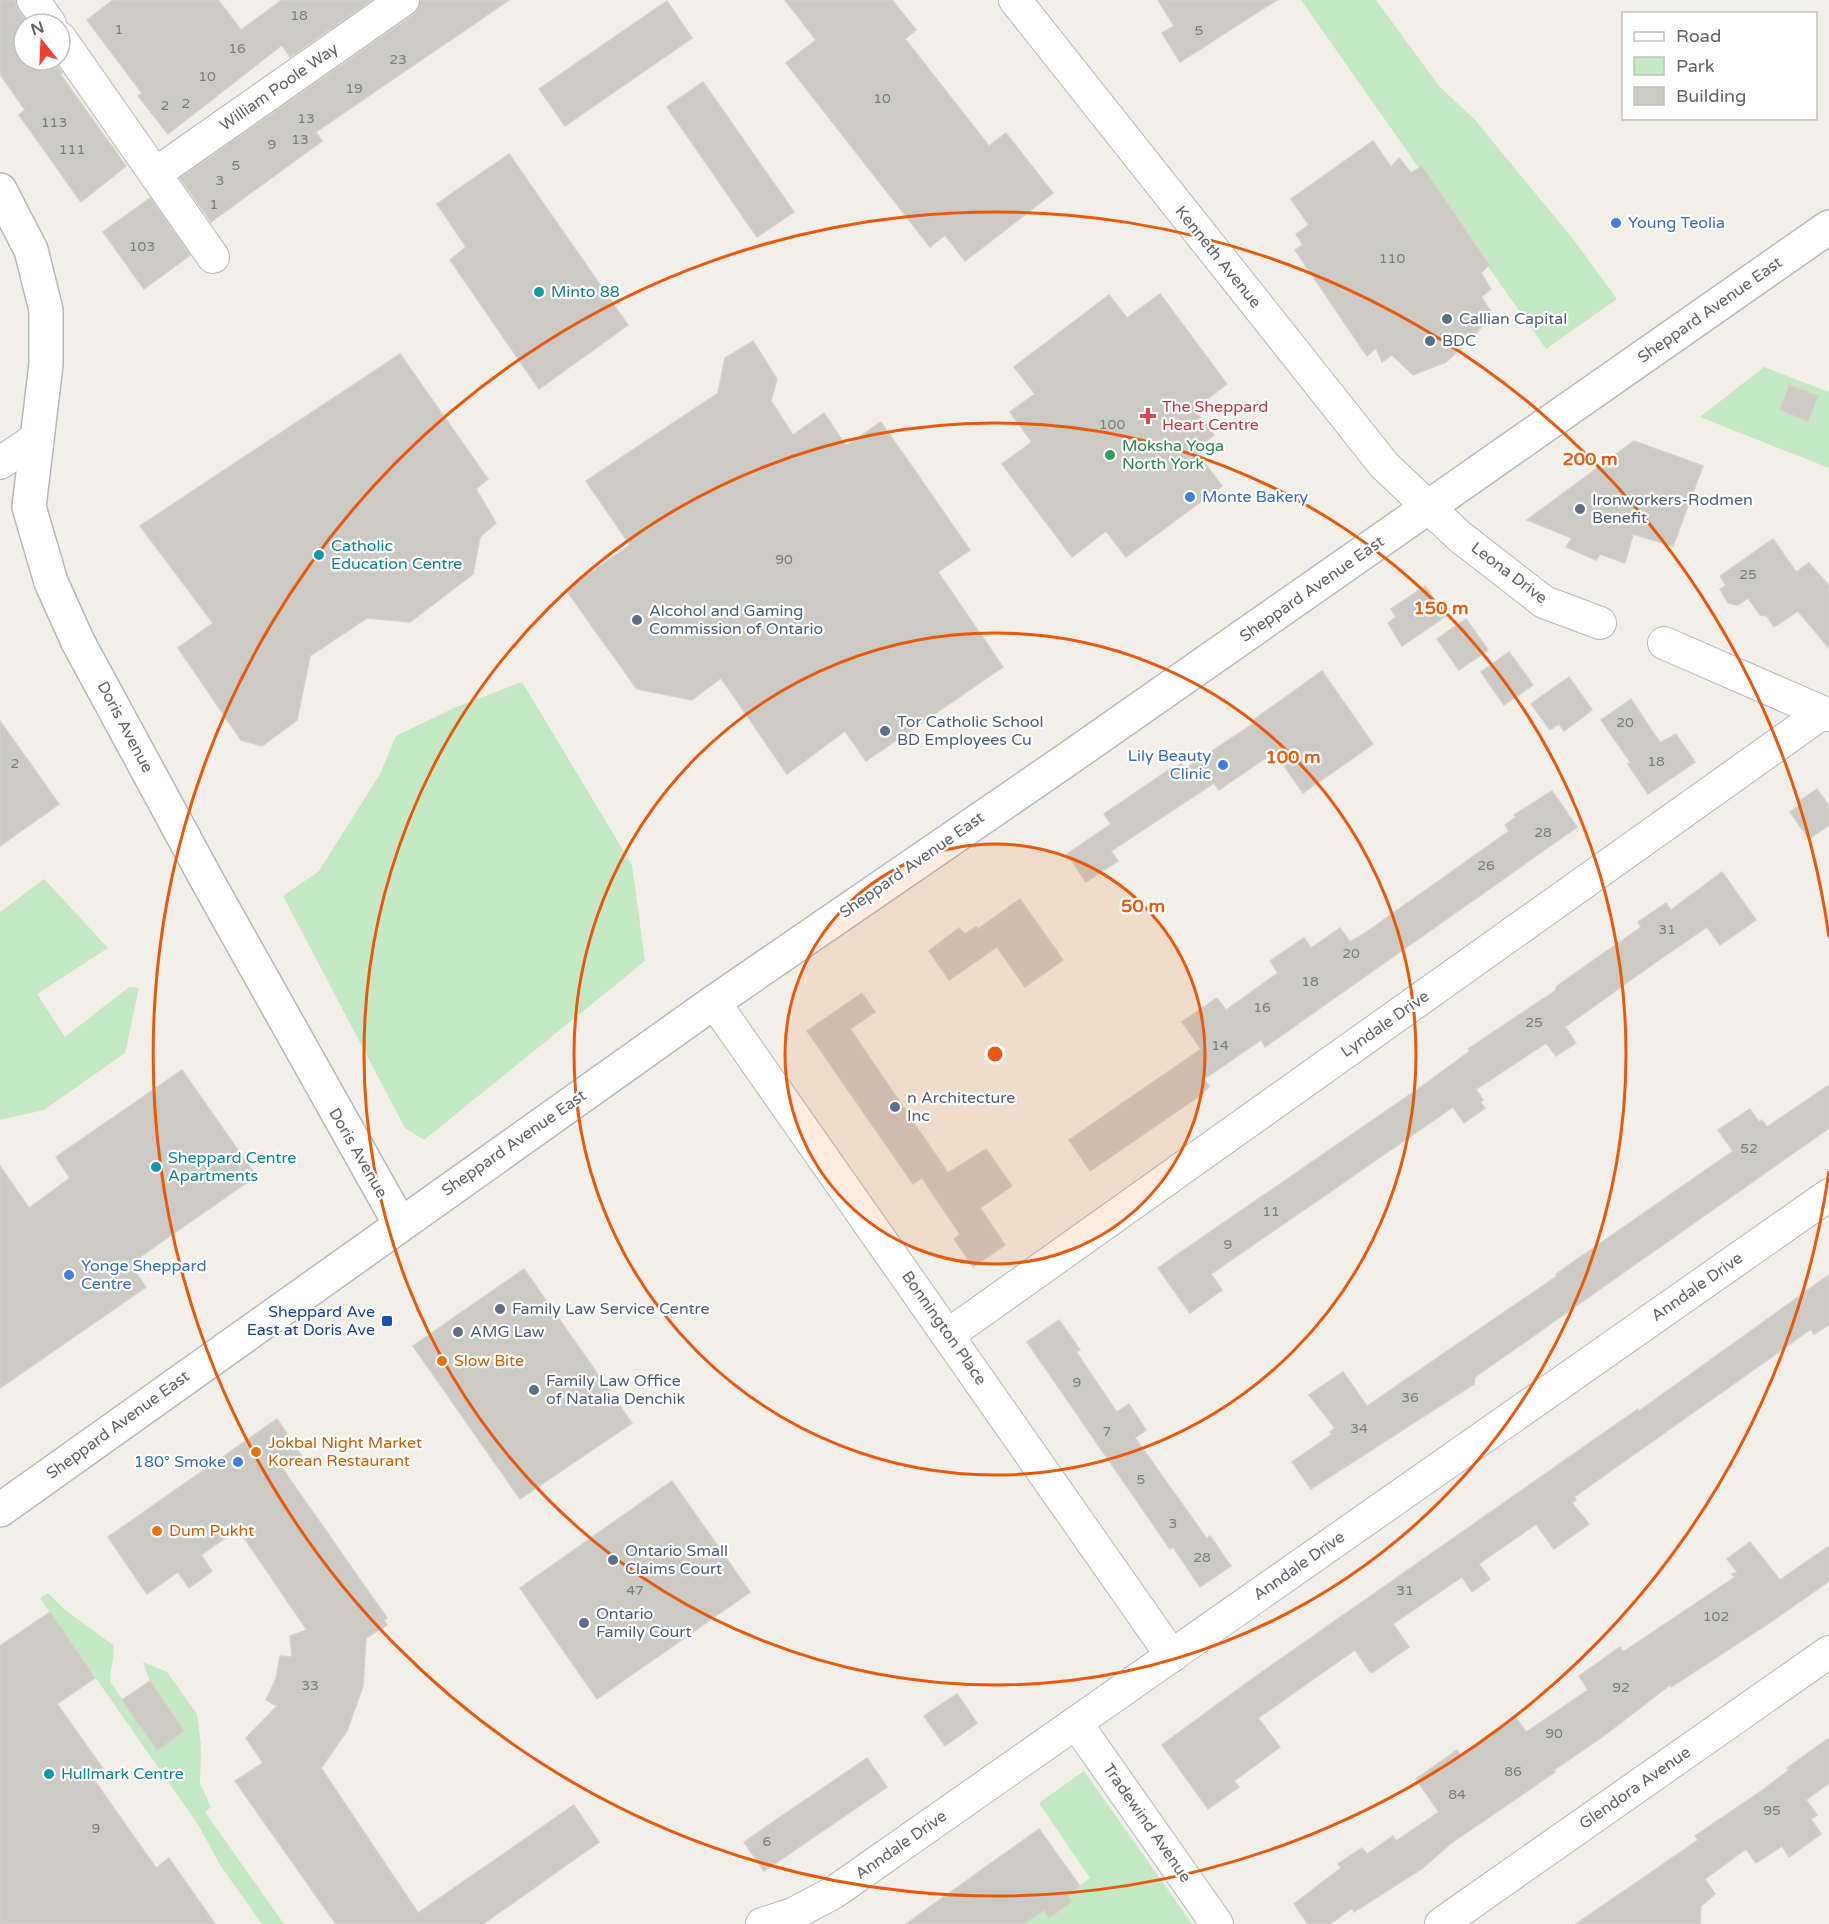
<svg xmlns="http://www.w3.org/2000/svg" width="1829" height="1924" font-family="'Varela Round',sans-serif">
<rect width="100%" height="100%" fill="#f1efe8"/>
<g fill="#c5e8c5">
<path d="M1301,0H1376L1439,86L1475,120L1573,239L1617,299L1546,349Z"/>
<path d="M1764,367L1829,392V468L1700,417Z"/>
<path d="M522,682L632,865L645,961L424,1140L405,1128L283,896L319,871L380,774L396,736L454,708Z"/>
<path d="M44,879L108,948L37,994L65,1037L129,987L139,988L125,1053L44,1110L0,1120V912Z"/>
<path d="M48,1593L65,1610L113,1645C116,1661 108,1669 111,1683L157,1750L184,1731L150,1681L143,1662L167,1672L197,1714L201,1746L200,1783L211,1807L205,1812L284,1924H262L220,1865L199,1826L40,1598Z"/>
<path d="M1084,1771L1192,1924H1024L1044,1910L1049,1917L1072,1902L1067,1895L1090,1878L1039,1803Z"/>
</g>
<g fill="#cccac5" stroke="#d6d1c6" stroke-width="1.5">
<path d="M0,0H15L18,10L28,24H24V60H53L62,73L60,74L126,166L81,202L19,115L25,110L0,74Z"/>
<path d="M113,0H218L241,30L282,0H372L290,57L282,45L168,134L138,96L142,93L87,20Z"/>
<path d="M421,0H509L316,132L322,141L211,222L180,178L413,15Z"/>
<path d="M785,0H892L916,30L905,39L989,146L1006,133L1053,193L965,261L945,235L930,247L786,63L816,40Z"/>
<path d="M1158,0H1277L1180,62L1162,33L1174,26Z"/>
<path d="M667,1L692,38L565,126L539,89Z"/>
<path d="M703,82L794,212L757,237L667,107Z"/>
<path d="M1373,141L1391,167L1399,158L1411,173L1422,166L1489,265L1481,273L1491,289L1481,297L1492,313L1476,334L1446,362L1413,375L1392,355L1382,362L1376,348L1367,356L1295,250L1303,245L1296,234L1309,225L1291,199Z"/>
<path d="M509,154L628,325L539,389L450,260L466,247L437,204Z"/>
<path d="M150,198L190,255L144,289L103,232Z"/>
<path d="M1160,294L1227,384L1194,409L1214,435L1195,450L1222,486L1126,557L1106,531L1072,557L1002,464L1032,442L1010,412L1035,394L1014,367L1109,295L1127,318Z"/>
<path d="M753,341L777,379L771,401L793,435L824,413L846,446L881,422L970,550L938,572L1003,667L866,761L845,731L787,774L721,678L692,700L637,689L566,590L630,545L586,481L718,393L725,358Z"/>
<path d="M400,354L488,479L476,489L496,523L480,537L473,574L410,622L367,618L310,656L297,720L262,746L241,740L178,648L213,623L140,526Z"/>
<path d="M1789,385L1818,396L1808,421L1780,410Z"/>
<path d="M1634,441L1703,466L1673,546L1633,534L1625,563L1600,554L1596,560L1566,547L1572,538L1527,520Z"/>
<path d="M1773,539L1796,572L1809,563L1829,586V648L1798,611L1774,627L1767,616L1760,615L1748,598L1738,605L1728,603L1720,589L1726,586L1720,576Z"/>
<path d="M1425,586L1446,616L1402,646L1388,623L1396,617L1391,609Z"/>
<path d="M1466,619L1488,650L1459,670L1437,639Z"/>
<path d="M1509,652L1533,685L1504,705L1481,672Z"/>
<path d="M1322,671L1373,744L1303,793L1274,752L1219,790L1214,783L1111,851L1118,861L1086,882L1067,854L1111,824L1104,814L1170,769L1171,770L1181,764L1185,769L1254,723L1252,721Z"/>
<path d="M1569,677L1592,710L1564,731L1559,724L1550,730L1531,704Z"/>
<path d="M1631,699L1660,743L1676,734L1695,762L1648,794L1628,764L1631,763L1601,720Z"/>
<path d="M0,721L59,804L0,846Z"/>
<path d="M1817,789L1829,806V825L1809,839L1790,812L1800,805L1798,802Z"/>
<path d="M1552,791L1577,827L1265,1047L1261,1040L1204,1079L1209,1086L1201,1095L1090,1171L1069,1140L1201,1049L1182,1022L1217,998L1226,1010L1278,973L1270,961L1304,938L1311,948L1340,928L1350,942L1365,933L1509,831L1505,825L1516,817L1514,815Z"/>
<path d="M1722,872L1756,920L1720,945L1707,927L1663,957L1565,1027L1576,1043L1556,1056L1546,1043L1476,1089L1483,1100L1480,1102L1485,1108L1464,1123L1453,1107L1211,1274L1222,1290L1190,1313L1158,1268L1425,1084L1470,1051L1468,1049L1555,991L1557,986L1641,927L1638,922L1666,903L1671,910Z"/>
<path d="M1020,899L1063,960L1025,987L997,947L949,980L929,951L959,928L965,934L976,927L978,929Z"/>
<path d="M862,993L875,1012L850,1029L948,1173L986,1149L1012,1186L980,1208L1005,1245L973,1267L954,1239L960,1234L922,1178L913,1184L807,1031Z"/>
<path d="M182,1070L256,1176L130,1264L146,1287L0,1388V1166L29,1208L70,1178L56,1157Z"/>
<path d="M1829,1085V1128L1475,1377L1474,1384L1311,1489L1292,1462L1332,1434L1330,1432L1335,1428L1309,1395L1343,1372L1367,1406L1557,1276L1556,1274L1733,1151L1718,1130L1750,1109L1759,1122L1762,1120L1767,1127Z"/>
<path d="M524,1269L632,1423L520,1499L413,1346Z"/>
<path d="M1829,1275V1325L1814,1334L1811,1329L1574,1497L1576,1500L1572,1503L1589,1524L1554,1549L1536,1524L1479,1564L1490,1579L1472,1592L1462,1577L1393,1624L1409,1647L1373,1672H1370L1355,1650L1258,1718L1280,1747L1234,1781L1239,1787L1208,1809L1162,1745L1245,1684L1638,1409L1639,1411Z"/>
<path d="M1059,1320L1080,1350L1076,1352L1114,1408L1117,1412L1129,1404L1146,1430L1135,1438L1207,1539L1210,1536L1231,1566L1200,1587L1173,1547L1170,1549L1027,1342Z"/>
<path d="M277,1419L301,1455L282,1468L387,1618L384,1620L387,1625L366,1638L363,1686L347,1731L321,1768L418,1913L574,1805L599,1842L483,1924H336L235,1781L263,1763L246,1738L277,1706L266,1700L276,1679L280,1656L292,1657L290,1636L307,1630L238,1529L201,1555L212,1571L189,1588L178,1572L147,1594L108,1537Z"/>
<path d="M672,1481L750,1592L597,1699L520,1588Z"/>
<path d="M1750,1542L1780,1580L1829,1546V1581L1768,1624L1671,1687L1670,1685L1601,1738L1554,1770L1555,1772L1450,1844L1423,1868L1354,1912L1352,1908L1330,1924H1308L1294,1904L1341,1868L1338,1864L1362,1848L1367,1854L1393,1836L1396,1841L1439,1812L1416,1779L1457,1750L1460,1755L1515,1716L1526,1732L1588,1690L1579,1676L1620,1647L1623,1652L1735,1577L1732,1574L1737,1572L1727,1559Z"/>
<path d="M50,1612L95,1678L57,1704L104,1770L92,1777L156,1868L169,1858L215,1924H0V1646Z"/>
<path d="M150,1681L184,1731L157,1750L122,1700Z"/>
<path d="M957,1694L977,1723L945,1746L924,1716Z"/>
<path d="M1829,1738V1783L1806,1800L1817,1815L1811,1819L1821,1834L1789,1857L1782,1846L1756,1863L1746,1849L1705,1879L1715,1894L1701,1906L1700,1924H1576L1698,1840L1695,1836L1764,1789L1789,1770L1787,1768Z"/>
<path d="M867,1758L887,1787L764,1871L744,1842Z"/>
<path d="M1039,1829L1080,1886L1067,1895L1072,1902L1049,1918L1044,1910L1024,1924H906Z"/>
</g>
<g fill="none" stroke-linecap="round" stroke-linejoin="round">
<g stroke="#b5b8bc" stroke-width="34">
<g id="minor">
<path d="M33,0L50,24"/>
<path d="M1015,0L1384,465L1459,536L1544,602L1600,623"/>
<path d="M60,38L213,257"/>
<path d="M155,174L403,0"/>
<path d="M0,463L37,438"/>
<path d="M1664,643L1829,715"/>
<path d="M714,1002L1172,1656"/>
<path d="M948,1335L1822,713"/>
<path d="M1076,1723L1217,1924"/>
<path d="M762,1924L793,1914L833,1893L1829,1195"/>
<path d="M1441,1924L1829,1652"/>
</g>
</g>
<g stroke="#b5b8bc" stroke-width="36">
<path id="tertiary" d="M0,190L31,250L46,310V364L29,507L51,582L78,642L208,882L400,1224"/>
</g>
<g stroke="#b6babf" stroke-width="36">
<path id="secondary" d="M0,1510L714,1002L1062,763L1829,227"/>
</g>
<use href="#minor" stroke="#fff" stroke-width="32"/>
<use href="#tertiary" stroke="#fff" stroke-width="33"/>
<use href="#secondary" stroke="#fff" stroke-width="33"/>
</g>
<circle cx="995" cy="1054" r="210" fill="#e8590c" fill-opacity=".12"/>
<g fill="none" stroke="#e8590c" stroke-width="3">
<circle cx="995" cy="1054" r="210"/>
<circle cx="995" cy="1054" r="421"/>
<circle cx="995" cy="1054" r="631"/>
<path d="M1829 1171A842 842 0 1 1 1829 937"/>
</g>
<g fill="#3f7fe0" stroke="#fff" stroke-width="2">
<circle cx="1616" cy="223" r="6"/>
<circle cx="1190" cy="497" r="6"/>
<circle cx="1223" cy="765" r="6"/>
<circle cx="69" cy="1275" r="6"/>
<circle cx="238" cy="1462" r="6"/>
</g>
<g fill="#0f9aa8" stroke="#fff" stroke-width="2">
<circle cx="539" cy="292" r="6"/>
<circle cx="319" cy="555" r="6"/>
<circle cx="156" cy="1167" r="6"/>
<circle cx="49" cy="1774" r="6"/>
</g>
<g fill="#5c6f8a" stroke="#fff" stroke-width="2">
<circle cx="1447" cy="319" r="6"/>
<circle cx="1430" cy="341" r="6"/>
<circle cx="1580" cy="509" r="6"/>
<circle cx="637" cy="620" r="6"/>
<circle cx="885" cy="731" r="6"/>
<circle cx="895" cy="1107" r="6"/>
<circle cx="500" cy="1309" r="6"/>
<circle cx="458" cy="1332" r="6"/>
<circle cx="534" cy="1390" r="6"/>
<circle cx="613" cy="1560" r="6"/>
<circle cx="584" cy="1623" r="6"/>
</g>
<path fill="#e0444e" stroke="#fff" stroke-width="2" d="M1145 407h6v6h6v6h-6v6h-6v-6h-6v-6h6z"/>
<circle fill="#2e9e5b" stroke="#fff" stroke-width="2" cx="1110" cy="455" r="6"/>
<rect fill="#1a4fb4" stroke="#fff" stroke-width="2" x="381" y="1315" width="12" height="12" rx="3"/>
<g fill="#e8710a" stroke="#fff" stroke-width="2">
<circle cx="442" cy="1361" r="6"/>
<circle cx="256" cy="1452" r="6"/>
<circle cx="157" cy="1531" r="6"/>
</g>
<g text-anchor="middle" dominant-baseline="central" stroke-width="4.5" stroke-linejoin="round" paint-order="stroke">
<g font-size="14" fill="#7a7d7f">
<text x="299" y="15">18</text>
<text x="119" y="29">1</text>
<text x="1199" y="30">5</text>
<text x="237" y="48">16</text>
<text x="398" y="59">23</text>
<text x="207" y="76">10</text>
<text x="354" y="88">19</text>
<text x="882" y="98">10</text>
<text x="186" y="103">2</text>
<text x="165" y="105">2</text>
<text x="306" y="118">13</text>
<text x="54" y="122">113</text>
<text x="300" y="139">13</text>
<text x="272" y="144">9</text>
<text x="72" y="149">111</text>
<text x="236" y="165">5</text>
<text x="220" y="180">3</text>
<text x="214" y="204">1</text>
<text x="142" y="246">103</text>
<text x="1392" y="258">110</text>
<text x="1112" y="424">100</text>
<text x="784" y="559">90</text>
<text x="1748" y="574">25</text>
<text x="1625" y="722">20</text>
<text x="1656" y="761">18</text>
<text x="15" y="763">2</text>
<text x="1543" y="832">28</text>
<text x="1486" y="865">26</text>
<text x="1667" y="929">31</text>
<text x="1351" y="953">20</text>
<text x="1310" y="981">18</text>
<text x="1262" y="1007">16</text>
<text x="1534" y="1022">25</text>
<text x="1220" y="1045">14</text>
<text x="1749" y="1148">52</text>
<text x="1271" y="1211">11</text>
<text x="1228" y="1244">9</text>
<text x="1077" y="1382">9</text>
<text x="1410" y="1397">36</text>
<text x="1359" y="1428">34</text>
<text x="1107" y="1431">7</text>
<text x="1141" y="1479">5</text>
<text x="1173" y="1523">3</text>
<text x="1202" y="1557">28</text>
<text x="635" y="1590">47</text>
<text x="1405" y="1590">31</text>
<text x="1716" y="1616">102</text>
<text x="310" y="1685">33</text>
<text x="1621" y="1687">92</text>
<text x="1554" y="1733">90</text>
<text x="1513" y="1771">86</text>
<text x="1457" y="1794">84</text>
<text x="1772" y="1810">95</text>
<text x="96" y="1828">9</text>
<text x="767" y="1841">6</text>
</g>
<g font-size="16" fill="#5f6368" stroke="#fff">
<text transform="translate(279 87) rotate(-35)">William Poole Way</text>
<text transform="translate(1218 257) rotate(51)">Kenneth Avenue</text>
<text transform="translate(1710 310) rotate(-35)">Sheppard Avenue East</text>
<text transform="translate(1509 573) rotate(37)">Leona Drive</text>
<text transform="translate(1312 589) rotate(-35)">Sheppard Avenue East</text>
<text transform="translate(125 727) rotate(62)">Doris Avenue</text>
<text transform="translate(912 865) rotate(-35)">Sheppard Avenue East</text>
<text transform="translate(1385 1024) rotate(-35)">Lyndale Drive</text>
<text transform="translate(514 1143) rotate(-35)">Sheppard Avenue East</text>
<text transform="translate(358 1153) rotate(60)">Doris Avenue</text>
<text transform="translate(1697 1287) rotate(-35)">Anndale Drive</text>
<text transform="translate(944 1328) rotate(55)">Bonnington Place</text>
<text transform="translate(118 1425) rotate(-36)">Sheppard Avenue East</text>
<text transform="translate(1299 1566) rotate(-35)">Anndale Drive</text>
<text transform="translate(1635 1788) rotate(-35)">Glendora Avenue</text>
<text transform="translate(1147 1823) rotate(55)">Tradewind Avenue</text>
<text transform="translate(901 1845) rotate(-35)">Anndale Drive</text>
</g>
<g font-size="16" fill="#366cbe" stroke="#fff" text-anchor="start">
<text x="1628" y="223">Young Teolia</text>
<text x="1202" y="497">Monte Bakery</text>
<text x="1211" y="756" text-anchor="end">Lily Beauty<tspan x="1211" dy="18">Clinic</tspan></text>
<text x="81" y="1266">Yonge Sheppard<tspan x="81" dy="18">Centre</tspan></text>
<text x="226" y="1462" text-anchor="end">180° Smoke</text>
</g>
<g font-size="16" fill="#0d838f" stroke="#fff" text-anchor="start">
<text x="551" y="292">Minto 88</text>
<text x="331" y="546">Catholic<tspan x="331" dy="18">Education Centre</tspan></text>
<text x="168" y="1158">Sheppard Centre<tspan x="168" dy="18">Apartments</tspan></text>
<text x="61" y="1774">Hullmark Centre</text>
</g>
<g font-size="16" fill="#4e5e75" stroke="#fff" text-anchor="start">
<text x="1459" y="319">Callian Capital</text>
<text x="1442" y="341">BDC</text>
<text x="1592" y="500">Ironworkers-Rodmen<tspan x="1592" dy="18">Benefit</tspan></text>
<text x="649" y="611">Alcohol and Gaming<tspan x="649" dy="18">Commission of Ontario</tspan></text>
<text x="897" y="722">Tor Catholic School<tspan x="897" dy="18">BD Employees Cu</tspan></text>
<text x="907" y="1098">n Architecture<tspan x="907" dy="18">Inc</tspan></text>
<text x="512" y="1309">Family Law Service Centre</text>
<text x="470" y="1332">AMG Law</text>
<text x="546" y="1381">Family Law Office<tspan x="546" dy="18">of Natalia Denchik</tspan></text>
<text x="625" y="1551">Ontario Small<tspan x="625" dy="18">Claims Court</tspan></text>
<text x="596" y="1614">Ontario<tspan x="596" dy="18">Family Court</tspan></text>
</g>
<g font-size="16" fill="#be3a42" stroke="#fff" text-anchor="start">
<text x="1162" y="407">The Sheppard<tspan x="1162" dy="18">Heart Centre</tspan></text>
</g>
<g font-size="16" fill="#27864d" stroke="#fff" text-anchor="start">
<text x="1122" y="446">Moksha Yoga<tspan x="1122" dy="18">North York</tspan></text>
</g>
<g font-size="16" fill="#164399" stroke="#fff" text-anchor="end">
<text x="375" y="1312">Sheppard Ave<tspan x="375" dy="18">East at Doris Ave</tspan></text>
</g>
<g font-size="16" fill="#c56008" stroke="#fff" text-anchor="start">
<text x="454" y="1361">Slow Bite</text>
<text x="268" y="1443">Jokbal Night Market<tspan x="268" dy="18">Korean Restaurant</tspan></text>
<text x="169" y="1531">Dum Pukht</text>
</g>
</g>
<circle cx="995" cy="1054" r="9" fill="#e8590c" stroke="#fff" stroke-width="3"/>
<g font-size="18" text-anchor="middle" font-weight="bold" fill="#e8590c" stroke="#fff" stroke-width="4.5" stroke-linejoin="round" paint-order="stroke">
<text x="1590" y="465">200 m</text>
<text x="1441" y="614">150 m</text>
<text x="1293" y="763">100 m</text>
<text x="1143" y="912">50 m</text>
</g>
<rect x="1622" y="12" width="195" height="108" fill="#ffffff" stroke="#bfc1c3" stroke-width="1.5"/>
<rect x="1634" y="32" width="30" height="9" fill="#ffffff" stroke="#bfc1c3" stroke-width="1.5"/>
<text x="1676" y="42" font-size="18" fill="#5f6368">Road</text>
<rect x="1634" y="57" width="30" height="18" fill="#c5e8c5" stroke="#bfc1c3" stroke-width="1.5"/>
<text x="1676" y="72" font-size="18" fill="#5f6368">Park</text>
<rect x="1634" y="87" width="30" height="18" fill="#cccac5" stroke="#bfc1c3" stroke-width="1.5"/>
<text x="1676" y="102" font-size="18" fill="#5f6368">Building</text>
<g transform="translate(42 42) rotate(342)"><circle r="28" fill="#ffffff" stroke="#bfc1c3" stroke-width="1.5"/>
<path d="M0-4.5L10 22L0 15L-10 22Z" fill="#ea4335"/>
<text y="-9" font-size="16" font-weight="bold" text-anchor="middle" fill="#5f6368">N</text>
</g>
</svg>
